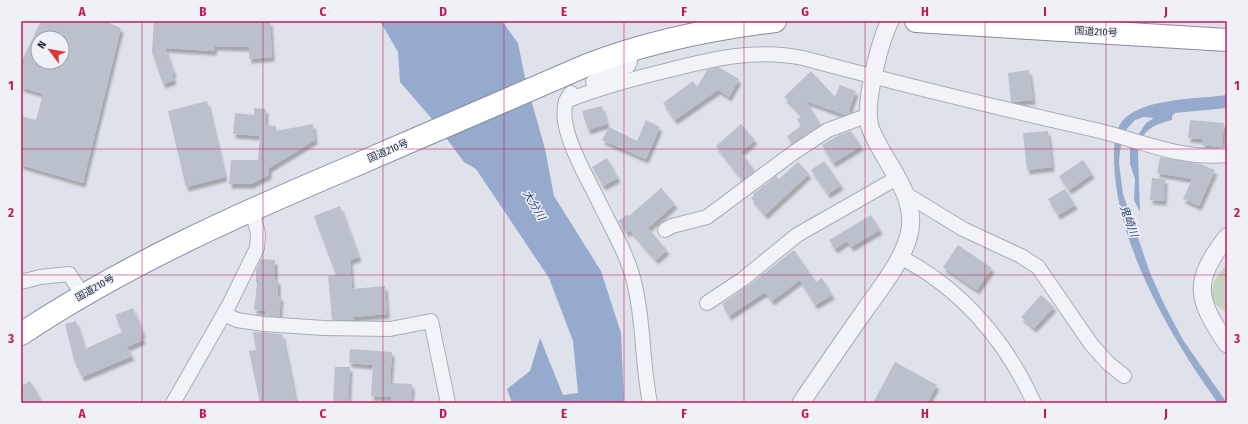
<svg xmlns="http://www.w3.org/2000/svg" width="1248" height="424" font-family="'Fira Sans Condensed','Noto Sans JP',sans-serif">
<defs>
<filter id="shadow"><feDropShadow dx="2.5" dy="4.5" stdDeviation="1" flood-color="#0004"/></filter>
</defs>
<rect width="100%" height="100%" fill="#dfe2ea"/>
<path fill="#c2d5bf" d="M1227,264V312C1201,300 1213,280 1227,264Z"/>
<g fill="#96aace">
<path d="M380,21H502L518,43L525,78L545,149L554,196L601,271L621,333L624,403H512L507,389L530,371L540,338L563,395L578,393L573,341L549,278L476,169L464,162L432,119L400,82L398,52Z"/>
<path d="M1227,95V108L1175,113L1172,116V120C1154,124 1140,131 1138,152L1140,212L1134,200L1135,179L1130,164V147L1146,123L1154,118L1144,117L1135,120L1125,131L1120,150L1119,163L1123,194L1150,273L1165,306L1183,340L1227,403H1218C1171,338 1116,244 1114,161C1114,148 1114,128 1125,118C1147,98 1198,99 1227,95Z"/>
</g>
<g fill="#bbc0cd" fill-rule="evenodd" filter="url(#shadow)">
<path d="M41,21H105L121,28L83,183L21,165V116L36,120L43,94L21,87V62ZM38,38H62V62H38Z"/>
<path d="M154,21H270L272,57L249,59V47L215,46L214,51L165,48L174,73L172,74L174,80L163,84L152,52Z"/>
<path d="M718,67L739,79L729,97L718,90L675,120L663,103L693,81L697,87L707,70Z"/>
<path d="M1029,70L1033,100L1011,102L1008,73Z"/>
<path d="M811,71L835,97L840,85L856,91L849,111L851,113L845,115L806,101L821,125L792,144L787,136L801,126L797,119L803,116L784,97Z"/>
<path d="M207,101L225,177L186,187L168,111Z"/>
<path d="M602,106L607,124L588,130L582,111Z"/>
<path d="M254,108L266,109L265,125L276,126V131L313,124L315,140L269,168V175L251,184H229L231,160H258L260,136L233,134L235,113L254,115Z"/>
<path d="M646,120L660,127L646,159L602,140L609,127L637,141Z"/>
<path d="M1190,120L1224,123L1222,147L1202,145V139L1188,138Z"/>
<path d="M741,124L755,140L741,152L755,171L743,180L716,146Z"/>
<path d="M851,131L861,146L833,163L822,145L839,135Z"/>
<path d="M1048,131L1052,167L1027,170L1023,133Z"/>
<path d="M1160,157L1200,164L1215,170L1199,206L1183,199L1192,179L1157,173Z"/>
<path d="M607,158L618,178L603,186L592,167Z"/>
<path d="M1083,160L1092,174L1069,190L1059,176Z"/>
<path d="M824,161L841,185L828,194L811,170Z"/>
<path d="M798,162L809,174L765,215L751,198L754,196L753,194L776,176L779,179Z"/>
<path d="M1152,178L1165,179L1164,201L1150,200Z"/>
<path d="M661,188L675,204L648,228L667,250L656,260L630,230L627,233L618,221L628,214L629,216Z"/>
<path d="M1065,189L1075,205L1058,215L1048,199Z"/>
<path d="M340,206L359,257L350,260L352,289L385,286L387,314L354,317V320H332L328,276L336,275L314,216Z"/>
<path d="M871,215L880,230L851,247L847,241L835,249L829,240Z"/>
<path d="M958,245L992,268L977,290L943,267Z"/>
<path d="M794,250L816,282L822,278L832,295L815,305L800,280L772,301L765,292L729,316L722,304L748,286Z"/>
<path d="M261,259L275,260V280H278V296L281,297L279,317L265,316V311L254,310L257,283H256V270Z"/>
<path d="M1041,295L1054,307L1034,328L1021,317Z"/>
<path d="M133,308L143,333L141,334L143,340L127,347L132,356L82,377L74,360L65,324L76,321L85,349L122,332L115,315Z"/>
<path d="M253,332L282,334L296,403H260L249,351L256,350Z"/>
<path d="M350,349L392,352L390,383L412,384L411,402L391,401V397L371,396L373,365L349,363Z"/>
<path d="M895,362L937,385L927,403H873Z"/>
<path d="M335,367H350L348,403H333Z"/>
<path d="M30,381L43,403H21V386Z"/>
</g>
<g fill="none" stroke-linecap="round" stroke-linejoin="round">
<g stroke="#a8acb8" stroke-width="16">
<g id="minor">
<path d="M593,82L628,66L630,62V51"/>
<path d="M571,93C549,117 588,178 599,202C612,229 629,257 635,286C644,324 642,364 650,403"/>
<path d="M566,101C598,88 632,79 665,71C712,59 756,48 803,58C899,84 995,107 1091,129C1137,139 1179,160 1227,155"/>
<path d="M904,193L963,229L1021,256L1038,267L1091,344L1108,363L1124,376"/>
<path d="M665,230L672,226L707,217L793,153L828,130L869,115"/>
<path d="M900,257C961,288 1006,341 1034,403"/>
<path d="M21,282L40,277L69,274L83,295"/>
<path d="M707,303L743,279L797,235L897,178"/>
<path d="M224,314L237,320L264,324L324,328L390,329L431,321L448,403"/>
<path d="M173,403L229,305L257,248L258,234L252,209"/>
</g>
</g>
<g stroke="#a8acb8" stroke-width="19">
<g id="tertiary">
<path d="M1227,237C1192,282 1196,298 1227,344"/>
<path d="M801,403C821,373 842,343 863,313C880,288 904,261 910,230C916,191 882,161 870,127C863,105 880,41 890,21"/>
</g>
</g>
<g stroke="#858da2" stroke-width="24">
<g id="trunk">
<path d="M916,21L1227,40"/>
<path d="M21,334C125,265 237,215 351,167C429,133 508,100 585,66C646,42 710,29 775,21"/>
</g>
</g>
<use href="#minor" stroke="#f2f3f8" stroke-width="14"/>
<use href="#tertiary" stroke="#f2f3f8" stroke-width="17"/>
<use href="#trunk" stroke="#fff" stroke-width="22"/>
</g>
<path fill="none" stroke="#c2185b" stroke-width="1" stroke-opacity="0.55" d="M142,21V403M263,21V403M383,21V403M504,21V403M624,21V403M744,21V403M865,21V403M985,21V403M1106,21V403M21,149H1227M21,275H1227"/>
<g text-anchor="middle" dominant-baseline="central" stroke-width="3" stroke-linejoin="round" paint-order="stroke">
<g font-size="10" fill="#262d43" stroke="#eff1f7">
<text transform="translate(1096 32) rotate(3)">国道210号</text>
<text transform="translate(388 151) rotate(-23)">国道210号</text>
<text transform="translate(95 288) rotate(-30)">国道210号</text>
</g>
<g font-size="11" font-style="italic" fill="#2c467b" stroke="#eff1f7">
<text transform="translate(534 205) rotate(59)">大分川</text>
<text transform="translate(1129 221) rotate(70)">鬼崎川</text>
</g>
</g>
<rect width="1248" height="424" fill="none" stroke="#eff1f7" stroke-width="44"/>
<g transform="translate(50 50) rotate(302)"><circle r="19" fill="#eff1f7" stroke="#9fa3af"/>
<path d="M0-3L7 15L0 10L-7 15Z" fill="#dc373c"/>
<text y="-6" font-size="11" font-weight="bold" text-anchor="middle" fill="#262d43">N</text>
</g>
<rect x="22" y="22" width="1204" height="380" fill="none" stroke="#c2185b" stroke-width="1.5"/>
<g font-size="13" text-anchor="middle" font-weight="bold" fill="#c2185b">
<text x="82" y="16">A</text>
<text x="203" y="16">B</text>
<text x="323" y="16">C</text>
<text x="443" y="16">D</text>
<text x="564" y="16">E</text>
<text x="684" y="16">F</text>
<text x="805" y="16">G</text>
<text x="925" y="16">H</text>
<text x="1045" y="16">I</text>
<text x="1166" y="16">J</text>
<text x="11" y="90">1</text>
<text x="1237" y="90">1</text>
<text x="11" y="217">2</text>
<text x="1237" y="217">2</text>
<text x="11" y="343">3</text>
<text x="1237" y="343">3</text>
<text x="82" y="418">A</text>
<text x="203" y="418">B</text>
<text x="323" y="418">C</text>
<text x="443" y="418">D</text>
<text x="564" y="418">E</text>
<text x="684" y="418">F</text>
<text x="805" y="418">G</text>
<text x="925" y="418">H</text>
<text x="1045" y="418">I</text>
<text x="1166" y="418">J</text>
</g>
</svg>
